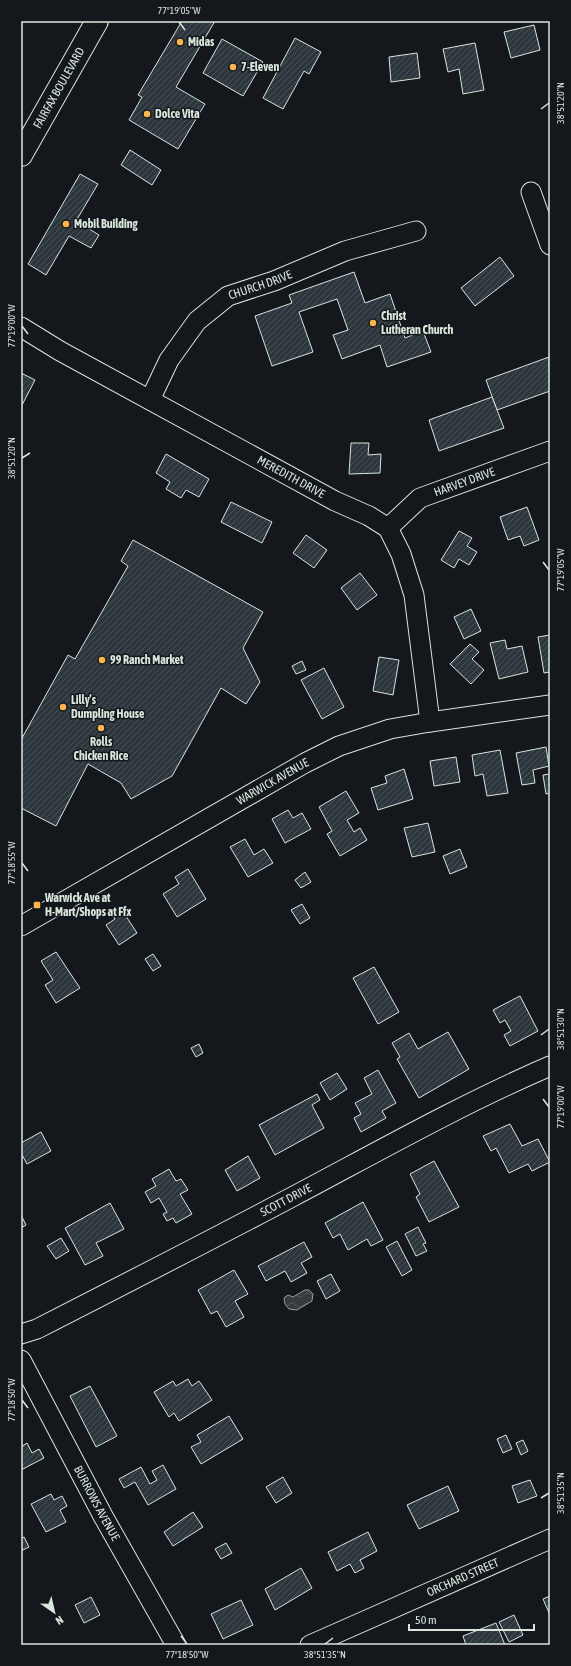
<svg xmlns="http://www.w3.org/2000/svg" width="571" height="1666" font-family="'Asap Condensed',sans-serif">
<defs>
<pattern id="water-waves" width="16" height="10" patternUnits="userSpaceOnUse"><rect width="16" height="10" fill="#363b3e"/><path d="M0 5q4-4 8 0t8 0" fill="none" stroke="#525759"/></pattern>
<pattern id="building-hatch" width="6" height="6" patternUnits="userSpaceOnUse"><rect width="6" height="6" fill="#2c363c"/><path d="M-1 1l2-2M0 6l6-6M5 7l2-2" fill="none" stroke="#4a5358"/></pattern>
</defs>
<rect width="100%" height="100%" fill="#14181c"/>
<path fill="url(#water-waves)" stroke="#939e99" d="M305,1290H309L313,1294L312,1301L297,1310L289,1309L285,1304L284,1298L288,1295L293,1297Z"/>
<g fill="url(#building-hatch)" stroke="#d8e6dc">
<path d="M182,21H215L176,87L205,104L178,149L129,120L142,97L138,95Z"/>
<path d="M534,25L540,50L511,58L504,32Z"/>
<path d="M295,38L321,52L309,74L304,71L283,109L263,98Z"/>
<path d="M222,39L263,62L243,96L203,73Z"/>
<path d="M475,43L484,90L463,94L459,69L448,72L443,49Z"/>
<path d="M417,53L420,78L391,82L389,57Z"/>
<path d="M130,150L161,170L152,185L121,165Z"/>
<path d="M80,174L98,184L76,221L99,235L91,248L69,236L46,275L28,264Z"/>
<path d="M500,257L514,276L475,306L461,288Z"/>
<path d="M354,272L365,303L390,294L405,338L423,331L431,352L387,367L380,345L342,359L333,335L348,330L337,299L299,312L313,352L272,366L255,316L292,303L289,295Z"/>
<path d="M549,357L550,391L497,410L486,380Z"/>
<path d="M21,373L35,380L21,407Z"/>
<path d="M492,397L504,428L439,451L429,420Z"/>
<path d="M351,443H369L368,455L381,454L380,473L349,474Z"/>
<path d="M166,454L209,479L199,497L186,490L181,498L166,489L170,482L156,473Z"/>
<path d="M231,502L272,522L262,543L221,522Z"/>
<path d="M527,507L539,540L524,546L520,536L508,540L500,517Z"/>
<path d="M459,531L472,538L467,546L477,552L469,565L459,559L454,568L441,560Z"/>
<path d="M306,535L327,550L314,568L293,553Z"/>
<path d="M133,540L263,612L243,648L260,682L246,704L221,688L172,776L131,799L121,783L88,764L56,826L21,808V740L68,655L75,659L128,566L121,561Z"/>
<path d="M360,573L377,595L357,610L341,588Z"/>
<path d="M471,609L481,631L464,639L454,617Z"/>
<path d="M550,635V672L544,673L538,637Z"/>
<path d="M505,640L507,649L522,646L528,672L499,679L490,643Z"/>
<path d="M470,644L479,652L472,659L484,670L471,684L450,664Z"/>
<path d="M379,657L399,660L393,695L373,691Z"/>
<path d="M302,661L306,670L296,674L292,666Z"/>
<path d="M324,668L344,707L322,719L301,680Z"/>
<path d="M546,747L549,766L533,770L535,783L522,785L516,753Z"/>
<path d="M500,750L508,793L487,796L483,774L475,776L472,755Z"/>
<path d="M456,757L460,782L434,786L430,761Z"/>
<path d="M404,769L413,799L378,810L371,788L387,783L385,776Z"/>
<path d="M550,774V793L546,794L543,775Z"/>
<path d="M346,791L359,813L347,820L354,832L360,828L367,840L340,856L327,834L332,831L319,807Z"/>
<path d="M288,810L293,818L302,813L311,829L285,843L272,819Z"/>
<path d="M428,823L435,852L412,857L404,828Z"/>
<path d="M245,839L254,855L264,849L273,863L248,877L230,847Z"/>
<path d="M460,849L467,867L450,874L443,856Z"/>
<path d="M188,869L206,899L177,917L163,894L179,884L175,877Z"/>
<path d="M305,872L311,882L301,888L295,880Z"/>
<path d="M302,904L310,918L300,924L291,910Z"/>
<path d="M120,907L137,933L119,945L106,925L115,919L111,913Z"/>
<path d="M56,952L80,988L56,1003L45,985L53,980L41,961Z"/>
<path d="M153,954L161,966L153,971L145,959Z"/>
<path d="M374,967L399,1012L378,1024L353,978Z"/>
<path d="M520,996L538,1031L510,1046L504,1035L511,1031L505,1020L500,1023L493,1010Z"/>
<path d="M448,1032L469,1069L419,1098L397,1059L400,1057L392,1043L409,1033L418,1049Z"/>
<path d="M199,1044L203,1053L196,1057L191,1048Z"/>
<path d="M378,1070L396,1103L382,1111L386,1118L361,1132L354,1118L361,1114L355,1103L372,1094L364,1078Z"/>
<path d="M337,1073L347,1089L330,1100L320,1083Z"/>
<path d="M317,1094L320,1100L312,1105L324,1128L275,1155L259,1125Z"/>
<path d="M510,1124L522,1146L538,1139L550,1162L532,1171L528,1164L509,1173L496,1148L491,1151L483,1136Z"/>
<path d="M41,1132L51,1151L27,1164L21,1153V1143Z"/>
<path d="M248,1156L260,1178L237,1191L225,1170Z"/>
<path d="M434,1161L459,1207L429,1222L416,1197L420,1194L410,1174Z"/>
<path d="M169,1169L176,1181L181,1179L188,1190L180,1194L192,1214L176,1223L173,1218L167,1221L163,1214L167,1212L159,1198L151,1203L145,1192L156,1186L152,1179Z"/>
<path d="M363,1202L383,1240L371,1246L367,1239L348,1250L340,1234L333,1238L325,1223Z"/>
<path d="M110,1203L124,1229L96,1243L103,1256L85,1265L65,1228Z"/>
<path d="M21,1215L26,1225L21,1228Z"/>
<path d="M418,1227L426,1243L423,1244L427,1251L416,1256L405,1234Z"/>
<path d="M61,1238L69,1251L56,1259L47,1246Z"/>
<path d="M397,1241L412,1270L402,1276L386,1247Z"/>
<path d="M304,1242L312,1257L301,1263L307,1273L291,1282L285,1271L266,1281L258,1266Z"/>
<path d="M234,1270L248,1294L235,1301L244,1317L226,1327L217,1311L211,1314L198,1290Z"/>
<path d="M331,1274L340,1291L326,1299L317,1281Z"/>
<path d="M188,1379L192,1386L199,1381L212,1400L179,1421L174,1413L169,1417L154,1392L173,1381L176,1386Z"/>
<path d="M90,1386L117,1436L96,1447L70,1396Z"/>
<path d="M229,1416L243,1439L201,1464L191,1447L201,1442L197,1435Z"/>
<path d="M506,1435L512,1449L503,1453L497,1439Z"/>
<path d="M523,1440L528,1451L521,1455L516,1443Z"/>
<path d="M27,1443L32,1453L39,1449L44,1458L21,1470V1447Z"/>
<path d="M163,1465L176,1489L148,1505L135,1482L124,1488L119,1479L141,1467L150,1484L157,1480L152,1471Z"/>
<path d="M283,1477L292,1493L276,1503L266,1487Z"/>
<path d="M530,1480L537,1496L518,1503L512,1486Z"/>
<path d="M448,1486L459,1511L419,1529L407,1505Z"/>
<path d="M51,1494L54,1500L62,1496L67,1506L60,1510L66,1522L46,1532L31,1504Z"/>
<path d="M193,1512L203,1527L173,1546L164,1532Z"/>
<path d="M368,1532L377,1551L360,1560L364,1568L355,1573L350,1564L337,1571L328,1552Z"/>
<path d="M24,1537L29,1547L21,1551V1539Z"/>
<path d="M226,1543L232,1553L221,1559L215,1549Z"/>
<path d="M301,1568L312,1588L275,1610L265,1589Z"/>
<path d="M550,1596V1615L543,1599Z"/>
<path d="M91,1597L100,1615L84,1623L75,1605Z"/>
<path d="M241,1600L253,1625L223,1639L211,1614Z"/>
<path d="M514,1615L523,1635L509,1642L499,1622Z"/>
<path d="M496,1623L505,1645H466L463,1636Z"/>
</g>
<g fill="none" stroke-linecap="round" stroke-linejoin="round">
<g stroke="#d8e6dc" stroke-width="21">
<g id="minor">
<path d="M531,192L550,245"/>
<path id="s1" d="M21,327L60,351L335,501L369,516L388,528L401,554L414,595L430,722"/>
<path id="s2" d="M150,400L169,360L197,321L228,296L274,281L345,251L416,231"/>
<path id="s3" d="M388,528L420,498L550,451"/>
<path id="s4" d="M21,926L305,763L339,746L390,729L430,722L550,705"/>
<path id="s5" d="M21,1334L37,1329C123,1285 209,1241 294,1196C379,1151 462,1104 550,1066"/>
<path id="s6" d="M21,1360L103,1516L176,1645"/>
<path id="s7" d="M310,1645L550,1539"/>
</g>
</g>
<g stroke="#d8e6dc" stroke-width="24">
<g id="major">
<path id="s8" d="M21,155L97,21"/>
</g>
</g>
<use href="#minor" stroke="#14181c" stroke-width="19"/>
<use href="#major" stroke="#14181c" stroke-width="22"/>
</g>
<path fill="none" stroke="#d8e6dc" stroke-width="1.5" d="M179,22L185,30M541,109L549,103M22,326L28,334M22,458L30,453M543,562L549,570M22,863L28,871M541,1035L549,1029M543,1099L549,1107M22,1400L28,1408M541,1498L549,1493M181,1636L187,1644M325,1644L333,1638"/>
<g fill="#ffb74d" stroke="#14181c" stroke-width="1.5">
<circle cx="180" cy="42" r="4"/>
<circle cx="233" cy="67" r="4"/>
<circle cx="147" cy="114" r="4"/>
<circle cx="66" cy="224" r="4"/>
<circle cx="373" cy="323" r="4"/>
<circle cx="102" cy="660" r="4"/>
<circle cx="63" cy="707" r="4"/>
<circle cx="101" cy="728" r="4"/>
<rect x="33" y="901" width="8" height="8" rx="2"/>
</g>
<g text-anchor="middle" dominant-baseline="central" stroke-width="3" stroke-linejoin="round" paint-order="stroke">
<g font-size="12" font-weight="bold" fill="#d8e6dc" stroke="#14181c" text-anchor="start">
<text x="188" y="42">Midas</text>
<text x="241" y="67">7-Eleven</text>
<text x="155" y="114">Dolce Vita</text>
<text x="74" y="224">Mobil Building</text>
<text x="381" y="316">Christ<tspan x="381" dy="14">Lutheran Church</tspan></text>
<text x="110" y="660">99 Ranch Market</text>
<text x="71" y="700">Lilly’s<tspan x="71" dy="14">Dumpling House</tspan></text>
<text x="101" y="742" text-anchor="middle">Rolls<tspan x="101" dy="14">Chicken Rice</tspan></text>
<text x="45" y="898">Warwick Ave at<tspan x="45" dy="14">H-Mart/Shops at Ffx</tspan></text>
</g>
<g font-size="12" fill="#d8e6dc" stroke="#14181c">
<text stroke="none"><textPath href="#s8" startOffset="77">FAIRFAX BOULEVARD</textPath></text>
<text stroke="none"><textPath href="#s2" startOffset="166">CHURCH DRIVE</textPath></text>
<text stroke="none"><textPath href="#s1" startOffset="309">MEREDITH DRIVE</textPath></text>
<text stroke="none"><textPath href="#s3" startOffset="91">HARVEY DRIVE</textPath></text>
<text stroke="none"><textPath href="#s4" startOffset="290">WARWICK AVENUE</textPath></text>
<text stroke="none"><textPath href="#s5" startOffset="297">SCOTT DRIVE</textPath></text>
<text stroke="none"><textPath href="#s6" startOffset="162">BURROWS AVENUE</textPath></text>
<text stroke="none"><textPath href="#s7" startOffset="167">ORCHARD STREET</textPath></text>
</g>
</g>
<rect width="571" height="1666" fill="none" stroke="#14181c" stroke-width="44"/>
<g transform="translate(54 1612) rotate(146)" stroke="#14181c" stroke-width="3" paint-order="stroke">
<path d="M0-3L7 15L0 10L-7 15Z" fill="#d8e6dc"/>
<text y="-6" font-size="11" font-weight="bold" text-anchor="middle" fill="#d8e6dc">N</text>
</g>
<path d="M409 1624v6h125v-6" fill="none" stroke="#d8e6dc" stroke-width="2"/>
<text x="415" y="1624" font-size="12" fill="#d8e6dc" stroke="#14181c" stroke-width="3" paint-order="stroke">50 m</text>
<rect x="22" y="22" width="527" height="1622" fill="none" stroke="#d8e6dc" stroke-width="1.5"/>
<g font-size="10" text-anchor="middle" fill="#d8e6dc">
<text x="179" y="14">77°19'05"W</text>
<text transform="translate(560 103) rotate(-90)" y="4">38°51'20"N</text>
<text transform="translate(11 326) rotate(-90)" y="4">77°19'00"W</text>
<text transform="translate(11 458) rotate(-90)" y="4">38°51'20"N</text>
<text transform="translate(560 570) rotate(-90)" y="4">77°19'05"W</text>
<text transform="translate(11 863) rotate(-90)" y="4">77°18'55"W</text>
<text transform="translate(560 1029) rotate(-90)" y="4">38°51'30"N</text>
<text transform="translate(560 1107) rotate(-90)" y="4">77°19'00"W</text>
<text transform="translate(11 1400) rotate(-90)" y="4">77°18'50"W</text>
<text transform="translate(560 1493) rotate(-90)" y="4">38°51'35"N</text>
<text x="187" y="1658">77°18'50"W</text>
<text x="325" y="1658">38°51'35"N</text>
</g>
</svg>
